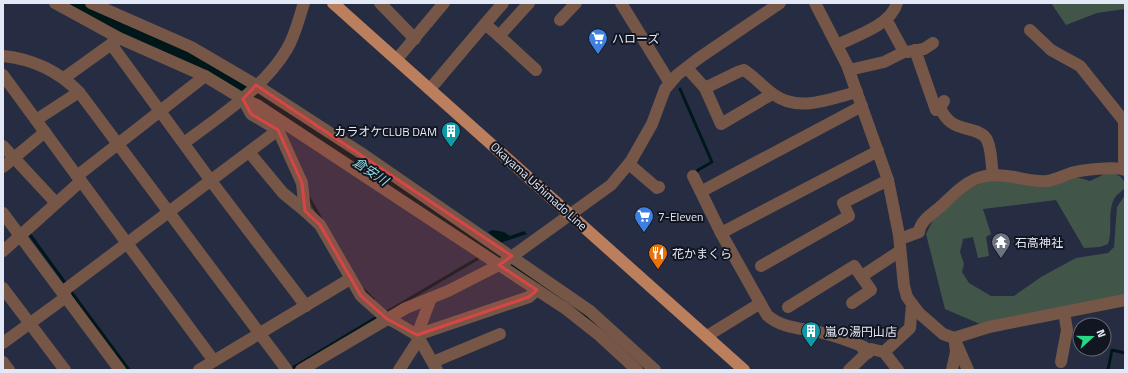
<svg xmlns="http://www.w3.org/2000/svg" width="1128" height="373" font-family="'Titillium Web','Noto Sans JP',sans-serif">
<rect width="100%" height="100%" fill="#262d43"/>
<g fill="#425549">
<path d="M1051,3H1125V9L1097,13L1066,25Z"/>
<path d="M1109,172C1119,175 1125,177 1125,188C1122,191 1116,195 1114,199C1107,214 1113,230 1108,244L1100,247L1084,248L1056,200L983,209L991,234L986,237L989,256L978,258L973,237L963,239L960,252L964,264L962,272L969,283L991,296H1014L1041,277L1076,258L1108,253L1114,247L1117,207L1125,195V296L980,324L945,309L926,234L933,220L967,190L990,179L1076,177L1090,181Z"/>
</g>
<path fill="#00171a" d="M493,230L504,232L510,236L524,231L527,234L500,243L488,232Z"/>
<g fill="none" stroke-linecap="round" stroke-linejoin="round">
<g stroke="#00171a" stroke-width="3">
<path d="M680,89L712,162L698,170L696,174"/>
<path d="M309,198L321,219"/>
<path d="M28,232L66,284"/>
<path d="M69,289L129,370"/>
<path d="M363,289L373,299"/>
<path d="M385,313L477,259"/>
<path d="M289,370L377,317"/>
<path d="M1108,370L1112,350L1125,353"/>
</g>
<path stroke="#00171a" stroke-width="18" d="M76,3L190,58L257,94L571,304L605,332"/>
<g stroke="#765747" stroke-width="12">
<path d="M55,3L119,38L205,76L243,99L257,105L566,309L599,335L637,370"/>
<path d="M91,3L191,47L256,85L361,153L590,311L655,370"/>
<path d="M380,3L415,39"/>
<path d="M621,3L670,83"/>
<path d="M815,3L847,65L888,180L899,235L904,286L907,297L919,313L943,334L954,338L989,327L1125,300"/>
<path d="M560,20L576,3"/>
<path d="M485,24L503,3"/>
<path d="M1030,30L1051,50L1080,66L1124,121V169"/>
<path d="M499,36L536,70"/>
<path d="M111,44L211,181L306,306"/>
<path d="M837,45C856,36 891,25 897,3"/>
<path d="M915,50L936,110L940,108L944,101"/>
<path d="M907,52L924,49L933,43"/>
<path d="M3,56C33,59 58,71 79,92L287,370"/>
<path d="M397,59L444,3"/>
<path d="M687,68L705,88L738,72L744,70C755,77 763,87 773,94C798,113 830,99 857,92"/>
<path d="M849,70L884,62L904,52L886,19"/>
<path d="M3,75L77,176"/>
<path d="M64,78L117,40"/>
<path d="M705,88L721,124L772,94"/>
<path d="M430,89L485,24L499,36L529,3"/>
<path d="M243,99L251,114L278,130L302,183L305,211L320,225L361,296L387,319L393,321L417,335L437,370"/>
<path d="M940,108C943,114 946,119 952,123C961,130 983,129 987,140C992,150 991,164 993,175"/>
<path d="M36,120L79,92"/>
<path d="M184,143C219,117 265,87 287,49C295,36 299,18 304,3"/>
<path d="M3,146L56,203"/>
<path d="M249,152L283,193L305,211"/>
<path d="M629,164L657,188L659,187"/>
<path d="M3,167L45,132"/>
<path d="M693,176L721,233L767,315C781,328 800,328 819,332C835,336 850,341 864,347L863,349L868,353"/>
<path d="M81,181L214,361"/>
<path d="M706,189L862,106"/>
<path d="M3,213L120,370"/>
<path d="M721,233L878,151"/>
<path d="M900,239L919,232C920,221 932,214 940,207C966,183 976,170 1014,177C1025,179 1036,182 1047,181C1055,180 1063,176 1071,173C1081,170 1116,166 1125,170"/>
<path d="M3,251L81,181L77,176L205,76"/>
<path d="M761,266L849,216L843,203L888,180"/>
<path d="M862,276L900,251"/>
<path d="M3,288L65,370"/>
<path d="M62,292L278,130"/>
<path d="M788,307L854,266L871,290L852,303"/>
<path d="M417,335L529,297L537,290"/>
<path d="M417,335L431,298"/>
<path d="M707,336L759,304"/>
<path d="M954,338L968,370"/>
<path d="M3,343L66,297"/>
<path d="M884,352L910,328L912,305"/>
<path d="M3,362L9,370"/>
<path d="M433,362L500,334"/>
<path d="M1061,362L1067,330L1064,312"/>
<path d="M199,370L350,279"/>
<path d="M301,370L406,308L448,291L503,263L611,185L631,161L652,124L665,89L677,75L699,58L780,3"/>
<path d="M399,370L419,339"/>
<path d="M849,370L871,349L884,352L898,370"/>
<path d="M952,370L956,352L955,343"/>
</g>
<path stroke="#bc7f5d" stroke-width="12" d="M333,3L744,370"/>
</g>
<path fill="#d84547" fill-opacity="0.2" stroke="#d84547" stroke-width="3" stroke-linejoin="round" d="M256,85L512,256L499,265L537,290L529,297L417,335L387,319L361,296L320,225L305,211L302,183L278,130L251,114L243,99Z"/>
<defs>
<g id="supermarket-pin" transform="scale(1)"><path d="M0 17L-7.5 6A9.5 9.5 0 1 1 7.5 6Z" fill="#3f7fe0" stroke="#121620"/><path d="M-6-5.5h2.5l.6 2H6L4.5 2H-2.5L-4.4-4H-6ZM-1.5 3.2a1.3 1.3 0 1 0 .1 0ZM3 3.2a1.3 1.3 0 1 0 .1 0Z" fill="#fff"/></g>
<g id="building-pin" transform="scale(1)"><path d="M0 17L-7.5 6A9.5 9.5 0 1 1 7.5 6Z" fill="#0f9aa8" stroke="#121620"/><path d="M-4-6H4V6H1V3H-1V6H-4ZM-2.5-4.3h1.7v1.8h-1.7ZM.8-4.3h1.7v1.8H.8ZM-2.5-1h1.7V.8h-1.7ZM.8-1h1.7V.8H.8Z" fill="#fff"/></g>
<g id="temple-pin" transform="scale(1)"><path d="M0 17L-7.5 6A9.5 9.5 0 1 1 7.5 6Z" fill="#6b7280" stroke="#121620"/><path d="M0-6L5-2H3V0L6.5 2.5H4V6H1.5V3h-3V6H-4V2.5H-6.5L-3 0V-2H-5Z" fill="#fff"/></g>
<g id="restaurant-pin" transform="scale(1)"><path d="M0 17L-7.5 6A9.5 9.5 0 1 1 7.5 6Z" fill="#e8710a" stroke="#121620"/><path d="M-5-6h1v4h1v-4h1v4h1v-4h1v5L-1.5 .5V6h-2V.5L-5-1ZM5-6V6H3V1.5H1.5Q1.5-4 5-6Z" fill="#fff"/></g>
</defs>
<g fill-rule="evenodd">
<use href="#supermarket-pin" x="598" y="38"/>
<use href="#building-pin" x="451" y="131"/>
<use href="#supermarket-pin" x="644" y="216"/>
<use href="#temple-pin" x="1001" y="242"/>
<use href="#restaurant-pin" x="658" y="253"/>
<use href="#building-pin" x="811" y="331"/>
</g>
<g text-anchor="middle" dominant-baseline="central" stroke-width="4" stroke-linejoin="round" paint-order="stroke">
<g font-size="12" fill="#e3e8f7" stroke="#121620" text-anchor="start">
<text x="612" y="38">ハローズ</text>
<text x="437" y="131" text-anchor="end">カラオケCLUB DAM</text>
<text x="658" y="216">7-Eleven</text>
<text x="1015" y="242">石高神社</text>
<text x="672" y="253">花かまくら</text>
<text x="825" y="331">嵐の湯円山店</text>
</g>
<g font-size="12" fill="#e3e8f7" stroke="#121620">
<text transform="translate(539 186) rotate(42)">Okayama Ushimado Line</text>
</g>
<g font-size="13" font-style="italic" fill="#8ed9e0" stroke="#121620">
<text transform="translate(371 171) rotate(34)">倉安川</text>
</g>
</g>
<rect width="1128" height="373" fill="none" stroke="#e3e8f7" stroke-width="8"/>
<g transform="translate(1092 337) rotate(69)"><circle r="19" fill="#121620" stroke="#666a76"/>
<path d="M0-3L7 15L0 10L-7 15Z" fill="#27d885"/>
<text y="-6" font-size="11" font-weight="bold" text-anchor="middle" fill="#e3e8f7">N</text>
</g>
</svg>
